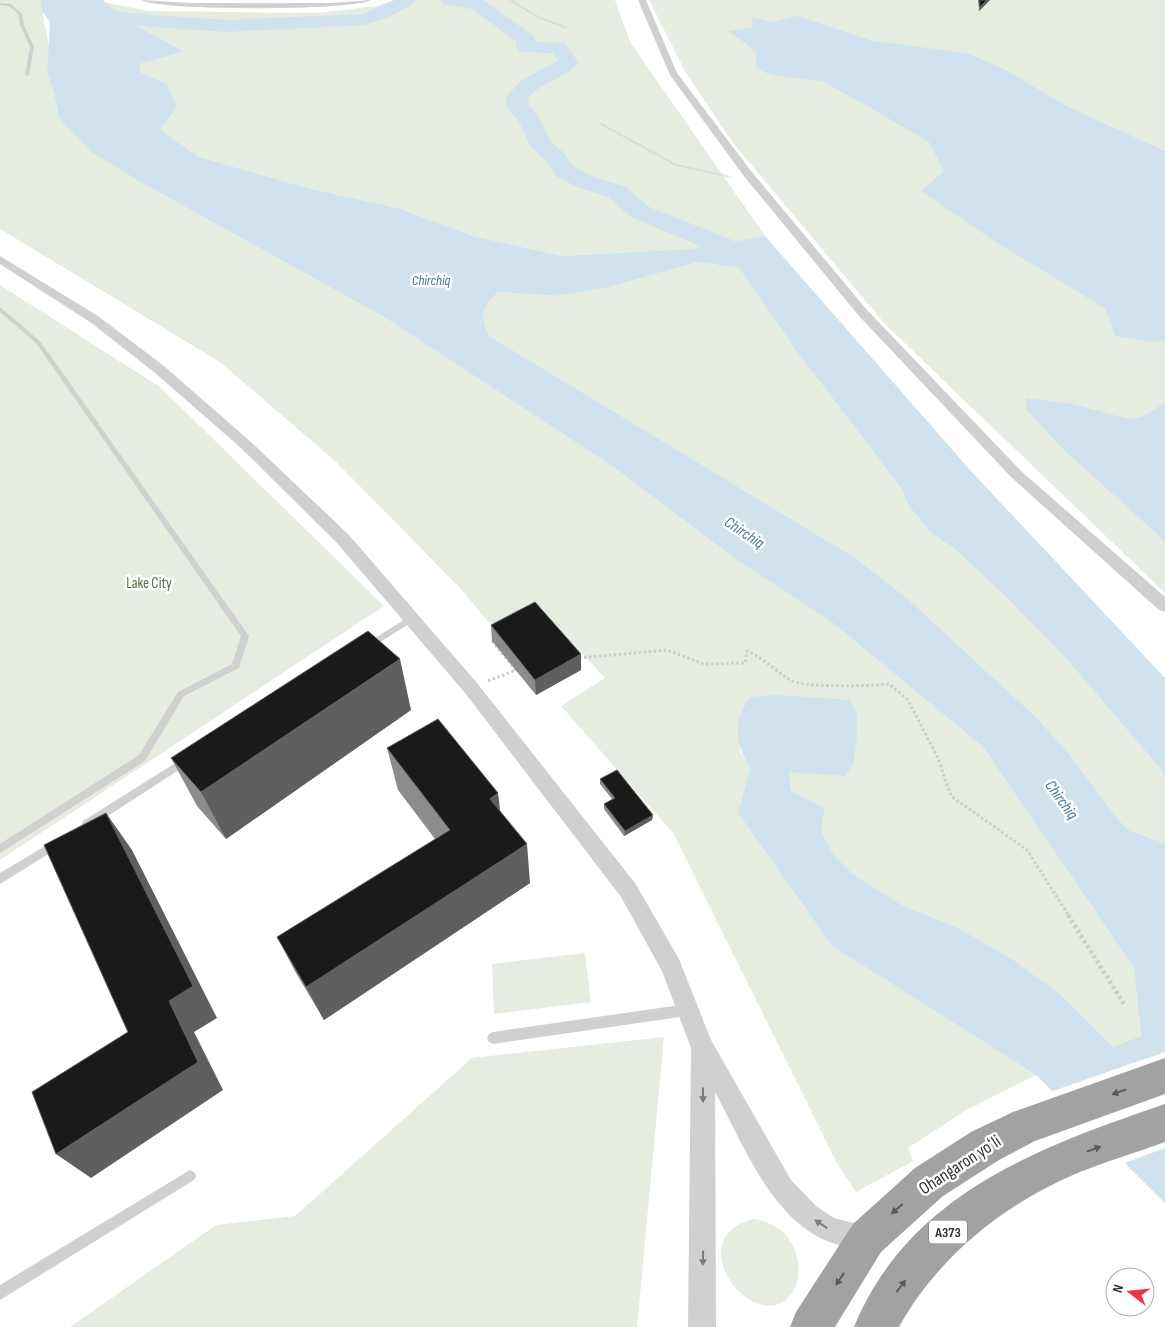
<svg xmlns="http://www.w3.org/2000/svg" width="1165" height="1327" font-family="'Sofia Sans Condensed',sans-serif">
<rect width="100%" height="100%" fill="#fff"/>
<g fill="#e6ecdf">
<path d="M0,0H40L49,45L47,73L54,93L59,118L151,188L384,317L615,468L734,558L833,623L983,747L1134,968L1141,1036L1113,1047L1062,996L956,927L900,904L853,874L834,855L821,831L825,808L791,791L789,772L739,749L750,768L738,813L832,946L1036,1075L963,1112L908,1148L913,1161L856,1192L839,1167L673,833L561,706L605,678L538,606L490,624L461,589L336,462L220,362L0,229Z"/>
<path d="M396,0H615L630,42L765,236L689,249L562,256L473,236L398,208L311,189L199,157L159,130L166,83L141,73L140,64L183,50L122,18L103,2L148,11L317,13L378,6Z"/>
<path d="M649,0H1165V593L885,324L734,144L686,73Z"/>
<path d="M698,262L739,268L795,349L901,488L909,506L930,532L956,550L1004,595L1063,655L1165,774V843L1130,831L1117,818L1070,755L1037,718L908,599L854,557L489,336C480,314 481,309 498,292L555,296L605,288Z"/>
<path d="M0,285L160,387L384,606L0,860Z"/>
<path d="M585,953L591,1002L494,1014L492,964Z"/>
<path d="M664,1037L637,1327H70L216,1225L295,1216L472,1058Z"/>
<path d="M753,1219C784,1223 802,1248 798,1278C797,1287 791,1295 785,1301C746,1327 682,1238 753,1219Z"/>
</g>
<g fill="#cfe2ee">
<path d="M40,0H103L122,18L184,51L140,64L141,73L166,83L177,107L160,130L199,157L311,189L398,208L473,236L562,256L689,249L765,236L970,470L1165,678V774L1063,655L1004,595L956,550L930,532L909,506L901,488L795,349L739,268L698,262L605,288L555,296L498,292C481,309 480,314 489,336L854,557L908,599L1037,718L1070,755L1117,818L1130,831L1165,843V1203L1036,1075L832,946L738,813L750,768C735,743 733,722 750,697L777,695L850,700L857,714V736L853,764L845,776L789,772L791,791L825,808L821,831L834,855L853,874L900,904L956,927L1013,960L1062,996L1113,1047L1141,1036L1134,968L983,747L833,623L734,558L615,468L384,317L151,188L93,153L59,118L54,93L47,73L50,22L42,11Z"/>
<path d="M797,16L873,41L966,53L1004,69L1066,106L1165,151V341L1154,342L1115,336L1106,309L999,244L921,191L944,171L929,142L862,103L822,81L771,75L756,68V51L728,31L753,27L752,17L771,22Z"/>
<path d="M1026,398L1072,404L1129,419L1142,417L1165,403V541L1062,448L1027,410Z"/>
</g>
<path fill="#fff" d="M1165,1052V1148L1122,1164L1050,1092Z"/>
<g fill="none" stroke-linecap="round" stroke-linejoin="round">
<g fill="#cfe2ee" fill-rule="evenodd">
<path d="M394,0H416L413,4L389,17L365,25L227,32L139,26L84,18L78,17L75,13L78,9L84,8L139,14L227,20L363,14Z"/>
<path d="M440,0H483L534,36L536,42L565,43L578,62C566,80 541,81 528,98L529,106L539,117L551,142L563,152L573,166L593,177L626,187L649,207L732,240L776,265L779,271L776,277L766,279L756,277L714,252L631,217L608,197L577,187L556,176L546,161L530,145L518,120L507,108L506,97L522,80L554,63L558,60L553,53L519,52L516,48L517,42L472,9L443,4Z"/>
</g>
<g stroke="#cdcdcd" stroke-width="2" stroke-dasharray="1 1" stroke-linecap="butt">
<path d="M510,0L538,17L567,28"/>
<path d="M601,124L676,165L731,177"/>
</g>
<g stroke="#cdcdcd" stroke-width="3" stroke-dasharray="2.5 2.5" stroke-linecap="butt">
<path d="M579,658L667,650L704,664L745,663L747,651C764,658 776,672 792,681C806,688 872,686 889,684L908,700L938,758L951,796L1027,850L1069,916"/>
<path d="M488,681L516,670L492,641L496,639"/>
</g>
<path stroke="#cdcdcd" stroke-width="4.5" stroke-dasharray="3 3" stroke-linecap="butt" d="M1068,915L1124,1004"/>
<g fill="#d0d0d0" fill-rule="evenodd">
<path d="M0,3L11,4L22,14L24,25L34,47L29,76L25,75L30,47L20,25L18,14L9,6L0,5Z"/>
<path d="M0,307L40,341L249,636L239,668L184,696L145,761L0,853V844L139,755L178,692L232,664L241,636L36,343L0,312Z"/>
<path d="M412,615L415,616L416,618L415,620L371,648H365L364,646L365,644Z"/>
<path d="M185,757L188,758L190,761L188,764L91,827L87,828L83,827L82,824L83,821Z"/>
<path d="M57,839L61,840L62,843L61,846L0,884V873Z"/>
<path d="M687,1004L691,1006L693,1010L691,1014L687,1016L493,1044L489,1042L487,1038L489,1034L493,1032Z"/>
<path d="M190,1170L194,1172L196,1176L194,1180L0,1300V1285Z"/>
</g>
<g fill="#d0d0d0" fill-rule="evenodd">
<path d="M141,0L191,3H331L371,0C355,11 157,11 141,0Z"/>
<path d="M638,0H646L677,73L751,171L867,310L1021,471L1165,597V612L1159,610L1011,477L859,316L743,175L670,75Z"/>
<path d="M0,256L98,316L164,366L251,442L349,535L477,683L635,883L679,959L711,1040L791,1180L816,1206L834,1218L876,1229L880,1238L876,1247C864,1252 855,1248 843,1246C776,1232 745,1147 715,1092L716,1327H688L691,1048L662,971L621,897L465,693L337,543L241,448L154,372L90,322L0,264Z"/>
</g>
<g fill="#a2a2a2" fill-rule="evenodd">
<path d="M1165,1058V1094L1035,1141L999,1160L943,1196L881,1252L835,1327H790L796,1312L853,1224L915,1168L971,1132L1013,1112Z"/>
<path d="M1165,1104V1142C1135,1153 1104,1162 1075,1174C1003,1205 937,1258 899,1327H854C909,1193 1040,1147 1165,1104Z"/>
</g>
</g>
<g fill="#8c8c8c">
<path d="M978,0H990L979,11Z"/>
<path d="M491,625L581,670L536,695L492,641Z"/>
<path d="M411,710L226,839L197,806L171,758Z"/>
<path d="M387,748L500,812L530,883L324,1020L296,973L277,937L435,839L398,790Z"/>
<path d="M600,779L653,815L652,820L624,836L604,809V804L612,799L600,784Z"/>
</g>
<g fill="#5f5f5f">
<path d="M987,0H990L979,11L980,7Z"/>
<path d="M581,654V670L536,695L535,680Z"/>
<path d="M400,659L411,710L226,839L201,792Z"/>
<path d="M498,793L503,834L490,799Z"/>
<path d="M106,813L132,850L217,1018L194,1032L223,1090L91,1178L56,1154L169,1001Z"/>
<path d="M653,815L652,820L624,836L625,831Z"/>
<path d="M527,844L530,883L324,1020L306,987Z"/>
</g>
<g fill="#1a1a1a" stroke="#5f5f5f">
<path d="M979,0H987L980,7Z"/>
<path d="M535,602L581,654L535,680L491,625Z"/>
<path d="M368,631L400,659L201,792L171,758Z"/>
<path d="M438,719L498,793L490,799L527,844L306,987L277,937L450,830L387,748Z"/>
<path d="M617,770L653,815L625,831L604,804L615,798L600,779Z"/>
<path d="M106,813L193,986L169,1001L198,1062L56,1154L32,1092L128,1032L44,845Z"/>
</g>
<defs><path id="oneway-solid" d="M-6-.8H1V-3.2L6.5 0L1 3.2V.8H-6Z" transform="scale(1.25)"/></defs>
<g fill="#5a5a5a">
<use href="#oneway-solid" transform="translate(1119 1092) rotate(161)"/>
<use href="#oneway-solid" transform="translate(1094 1149) rotate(-20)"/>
<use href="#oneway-solid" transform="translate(897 1209) rotate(139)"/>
<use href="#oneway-solid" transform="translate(840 1279) rotate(123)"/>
<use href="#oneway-solid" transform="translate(901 1286) rotate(-53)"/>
</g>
<g fill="#7a7a7a">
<use href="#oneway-solid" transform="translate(703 1095) rotate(89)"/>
<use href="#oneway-solid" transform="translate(821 1224) rotate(-147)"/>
<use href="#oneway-solid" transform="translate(703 1258) rotate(91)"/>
</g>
<g text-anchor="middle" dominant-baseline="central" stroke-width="5" stroke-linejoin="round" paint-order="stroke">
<g font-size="14" font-style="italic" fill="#3f7597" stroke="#fff">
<text x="431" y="280">Chirchiq</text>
</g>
<rect fill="#fff" stroke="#707070" stroke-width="1" x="929" y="1220.5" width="38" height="23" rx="4"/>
<g font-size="14" font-weight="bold" fill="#333">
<text x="948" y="1232">A373</text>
</g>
<g font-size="15" fill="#56703f" stroke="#fff">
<text x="149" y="583">Lake City</text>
</g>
<g font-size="16" font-style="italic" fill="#3f7597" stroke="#fff">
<text transform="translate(744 533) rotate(34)">Chirchiq</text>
<text transform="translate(1061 800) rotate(54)">Chirchiq</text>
</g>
<g font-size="18" fill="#333" stroke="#fff">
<text transform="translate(960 1165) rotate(-33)">Ohangaron yoʻli</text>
</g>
</g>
<g transform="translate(1130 1292) rotate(286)"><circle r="24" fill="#ffffff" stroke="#adadad"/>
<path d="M0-4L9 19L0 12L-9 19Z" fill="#e63946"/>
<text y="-8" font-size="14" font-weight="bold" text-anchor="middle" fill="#333333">N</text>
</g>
</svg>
